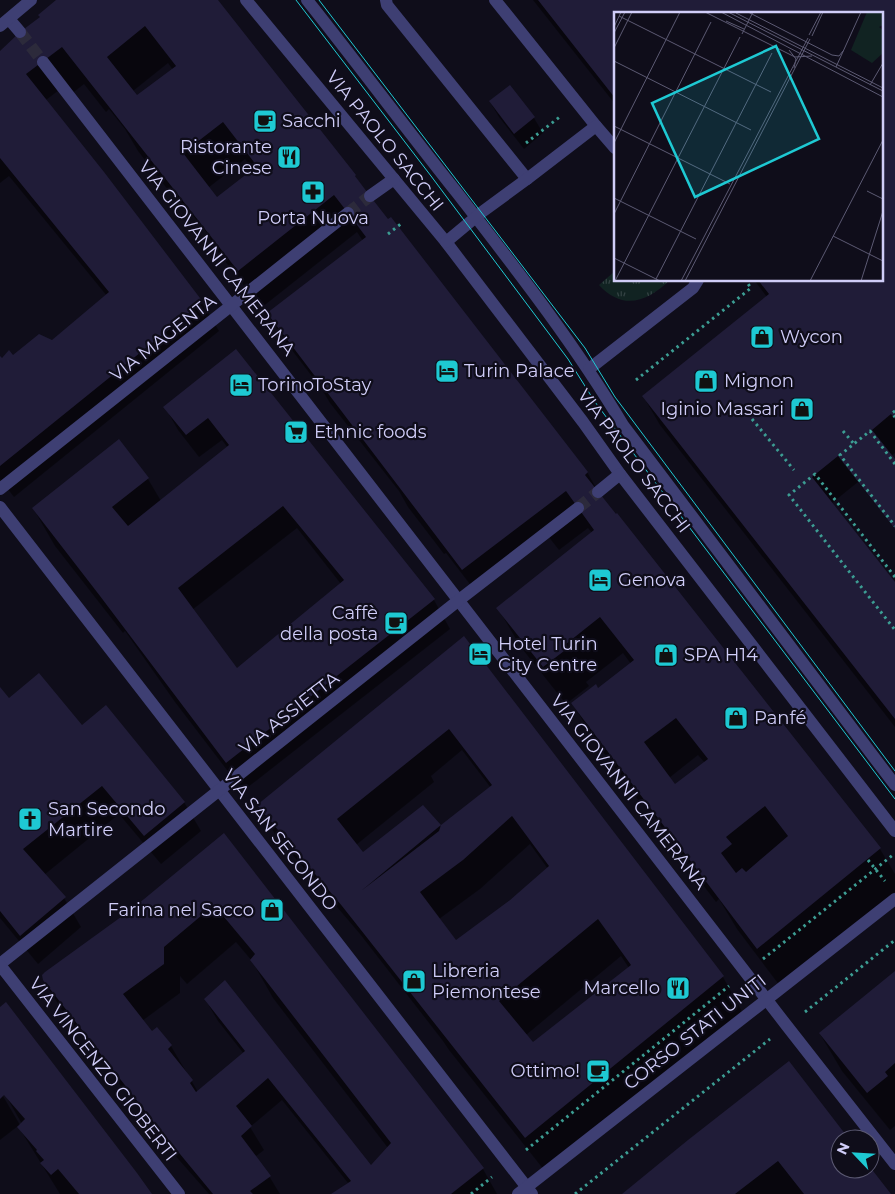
<svg xmlns="http://www.w3.org/2000/svg" width="895" height="1194" font-family="Montserrat,sans-serif">
<defs>
<pattern id="grass-tufts" width="24" height="20" patternUnits="userSpaceOnUse" patternTransform="scale(1.25)"><rect width="24" height="20" fill="#112322"/><path d="M3 7l-1-3M5 7V3M7 7l1-3M15 17l-1-3M17 17v-4M19 17l1-3" fill="none" stroke="#334243"/></pattern>
</defs>
<rect width="100%" height="100%" fill="#0f0d1a"/>
<path fill="url(#grass-tufts)" d="M615,271V280H670C647,302 623,311 599,285Z"/>
<g fill="#0007" fill-rule="evenodd">
<path d="M58,0H217L355,176L363,189L587,472L603,500L615,516L617,515L880,849L895,874V892L780,986L737,929L719,899L716,902L671,843L658,821L642,799L639,801L595,741L573,704L598,690L631,664L623,653L586,682L589,686L566,704L520,646L498,608L592,533L588,528L559,550L548,536L476,592L446,553L444,554L408,507L399,491L330,403L321,388L281,336L268,314L363,241L357,232L261,308L218,252L205,230L185,206L182,208L138,151L125,129L109,109L106,112L84,84L65,99L59,90L46,100L202,303L219,331L14,497L0,479V358L13,357L52,341L107,296L9,176L0,183V53L41,17ZM168,63L173,70L137,97L133,91ZM245,159L254,170L216,199L208,188ZM698,755L705,763L675,786L669,778Z"/>
<path d="M533,0H895V453L891,456L895,461V529L858,482L832,503L895,584V727L660,425L643,396L767,297L754,280H881V14H615V104Z"/>
<path d="M490,102L534,118L543,133L524,149L499,117Z"/>
<path d="M236,351L434,600L450,629L243,791L175,702L125,631L123,633L55,546L33,508L148,479L161,501L228,448L222,440L199,457L178,430L165,407ZM297,528L341,584L236,670L192,610Z"/>
<path d="M463,638L723,977L744,1015L548,1175L449,1050L443,1041L360,934L275,834L258,805ZM462,750L491,788L441,827L423,807L363,854L356,845L434,782L431,776ZM530,844L548,869L510,900L455,942L439,919L480,889ZM621,956L629,968L533,1043L526,1035Z"/>
<path d="M0,689L8,699L81,727L184,802L201,831L161,864L119,814L44,875L64,898L81,927L38,964L0,918Z"/>
<path d="M223,835L483,1169L497,1194H333L348,1183L282,1100L250,1127L264,1150L255,1157L269,1176L280,1194H209L173,1153L61,1009L44,980L132,910ZM236,942L252,961L273,998L388,1148L371,1167L205,999L218,1021L244,1054L198,1092L171,1046L157,1028L152,1032L142,1021L180,993V976L187,984Z"/>
<path d="M895,972V1126L890,1130L842,1071L820,1034Z"/>
<path d="M0,1009L151,1194H60L18,1126L0,1140V1091L20,1125L22,1124L2,1089L0,1090Z"/>
<path d="M789,1063L847,1139H840V1169H870L889,1194H624Z"/>
</g>
<g fill="#201c38" fill-rule="evenodd">
<path d="M56,0H218L356,175L355,176L370,196L388,219L391,217L513,375L588,472L585,475L616,514L617,513L881,848L757,949L571,703L596,684L598,688L634,660L600,617L566,644L568,648L543,667L496,608L594,530L566,491L462,570L267,313L366,237L348,213L334,195L238,271L62,47L26,74L104,172L203,302L0,466V356L2,358L9,350L13,355L39,334L52,340L109,292L0,158V51L20,32L40,17L38,15ZM145,26L176,66L137,95L107,57ZM223,122L257,166L217,197L183,153ZM676,718L708,759L675,784L644,742ZM765,806L788,836L746,872L742,868L736,873L721,853L732,844L726,837Z"/>
<path d="M538,0H895V419L891,414L872,430L895,459V529L838,456L812,477L895,582V719L642,396L769,294L758,280H881V14H615V98Z"/>
<path d="M510,85L535,117L514,134L489,101Z"/>
<path d="M236,349L435,599L226,763L100,596L32,508L119,439L149,478L112,507L128,526L229,445L208,418L186,435L163,407ZM283,506L344,580L237,668L178,588Z"/>
<path d="M464,636L724,976L525,1138L342,906L257,805ZM449,729L492,785L441,825L439,831L361,891L441,825L423,805L363,852L337,819ZM512,816L549,866L510,900L456,940L420,892L463,860ZM598,919L631,965L533,1042L499,1001Z"/>
<path d="M39,673L82,725L106,705L185,802L144,836L102,786L23,849L66,897L20,936L0,911V687L9,698Z"/>
<path d="M224,833L484,1168L451,1194H331L351,1181L268,1078L236,1106L252,1126L241,1136L271,1176L250,1191L253,1194H213L156,1125L43,980L42,975L45,972L132,909ZM214,905L255,954L250,960L391,1143L371,1165L225,980L204,999L245,1051L196,1092L190,1083L193,1080L168,1049L172,1045L157,1027L152,1031L123,994L164,964V947Z"/>
<path d="M895,971V1063L885,1072L888,1076L867,1093L819,1033Z"/>
<path d="M6,1002L137,1173L152,1194H79L58,1169L51,1175L40,1163L44,1160L36,1151L37,1150L17,1127L25,1119L4,1095L0,1099V1007Z"/>
<path d="M789,1061L849,1139H840V1169H870V1167L891,1194H804L778,1161L735,1194H622L688,1140Z"/>
</g>
<g fill="none" stroke-linecap="round" stroke-linejoin="round">
<g stroke="#2c2a3b" stroke-width="12" stroke-dasharray="12 6" stroke-linecap="butt">
<path d="M20,32L43,62"/>
<path d="M348,213L370,196"/>
<path d="M578,508L598,492"/>
</g>
<g stroke="#3c9d93" stroke-width="3" stroke-dasharray="2.5 4" stroke-linecap="butt">
<path d="M526,143L561,116"/>
<path d="M388,234L402,223"/>
<path d="M636,380L751,288L745,280"/>
<path d="M895,411L892,413L895,417"/>
<path d="M752,419L794,470"/>
<path d="M843,431L854,444"/>
<path d="M895,464L870,431L840,455L895,526"/>
<path d="M895,577L815,474L789,495L895,630"/>
<path d="M868,860L885,881"/>
<path d="M763,959L894,854"/>
<path d="M805,1012L895,940"/>
<path d="M526,1150L729,986"/>
<path d="M471,1194L492,1177"/>
<path d="M575,1194L770,1039"/>
</g>
<g stroke="#3e3f73" stroke-width="12">
<path d="M246,0L446,242L583,422L620,474L895,831"/>
<path d="M307,0C358,64 407,130 458,194C516,269 574,343 623,425L895,785"/>
<path d="M386,0L387,5L527,179"/>
<path d="M495,0L596,126"/>
<path d="M9,19L20,32"/>
<path d="M0,26L31,0"/>
<path d="M43,62L787,1026L895,1164"/>
<path d="M370,196L394,179"/>
<path d="M446,242L482,212L527,179L596,126L615,148"/>
<path d="M589,369L693,288L698,280"/>
<path d="M0,489L348,213"/>
<path d="M598,492L620,474"/>
<path d="M0,507L532,1194"/>
<path d="M0,964L459,600L578,508"/>
<path d="M0,965L179,1194"/>
<path d="M518,1194L895,899"/>
</g>
<g stroke="#1ec9d3" stroke-width="1">
<path d="M296,0L431,176L568,359L595,402L655,482L895,799"/>
<path d="M319,0L585,348L615,397L895,771"/>
</g>
</g>
<defs>
<g id="cafe-square" transform="scale(1.25)"><rect x="-9" y="-9" width="18" height="18" rx="4" fill="#1ec9d3" stroke="#0f0d1a"/><path d="M-5.5-4.5H6V0H3Q3 3.5 0 3.5H-2.5Q-5.5 3.5-5.5 0ZM3-3.2v2h1.7v-2ZM-6 4.5H4V6H-6Z" fill="#111"/></g>
<g id="restaurant-square" transform="scale(1.25)"><rect x="-9" y="-9" width="18" height="18" rx="4" fill="#1ec9d3" stroke="#0f0d1a"/><path d="M-5-6h1v4h1v-4h1v4h1v-4h1v5L-1.5 .5V6h-2V.5L-5-1ZM5-6V6H3V1.5H1.5Q1.5-4 5-6Z" fill="#111"/></g>
<g id="pharmacy-square" transform="scale(1.25)"><rect x="-9" y="-9" width="18" height="18" rx="4" fill="#1ec9d3" stroke="#0f0d1a"/><path d="M-2-6h4v4h4v4h-4v4h-4v-4h-4v-4h4Z" fill="#111"/></g>
<g id="shop-square" transform="scale(1.25)"><rect x="-9" y="-9" width="18" height="18" rx="4" fill="#1ec9d3" stroke="#0f0d1a"/><path d="M-5-2.5h2.3a2.7 3.5 0 0 1 5.4 0H5L5.5 6h-11ZM-1.5-2.5h3a1.5 2.3 0 0 0-3 0Z" fill="#111"/></g>
<g id="hotel-square" transform="scale(1.25)"><rect x="-9" y="-9" width="18" height="18" rx="4" fill="#1ec9d3" stroke="#0f0d1a"/><path d="M-6-4.5h1.5V1H6V5H4.5V3h-9V5H-6ZM-4 0a1.8 1.8 0 1 1 3.6 0ZM.5 0V-2.5h3Q6-2.5 6 0Z" fill="#111"/></g>
<g id="supermarket-square" transform="scale(1.25)"><rect x="-9" y="-9" width="18" height="18" rx="4" fill="#1ec9d3" stroke="#0f0d1a"/><path d="M-6-5.5h2.5l.6 2H6L4.5 2H-2.5L-4.4-4H-6ZM-1.5 3.2a1.3 1.3 0 1 0 .1 0ZM3 3.2a1.3 1.3 0 1 0 .1 0Z" fill="#111"/></g>
<g id="church-square" transform="scale(1.25)"><rect x="-9" y="-9" width="18" height="18" rx="4" fill="#1ec9d3" stroke="#0f0d1a"/><path d="M-1.2-6h2.4v3.5h3.3v2.4h-3.3V6h-2.4V-.1h-3.3v-2.4h3.3Z" fill="#111"/></g>
</defs>
<g fill-rule="evenodd">
<use href="#cafe-square" x="265" y="121"/>
<use href="#restaurant-square" x="289" y="157"/>
<use href="#pharmacy-square" x="313" y="192"/>
<use href="#shop-square" x="762" y="337"/>
<use href="#hotel-square" x="447" y="371"/>
<use href="#shop-square" x="706" y="381"/>
<use href="#hotel-square" x="241" y="385"/>
<use href="#shop-square" x="802" y="409"/>
<use href="#supermarket-square" x="296" y="432"/>
<use href="#hotel-square" x="600" y="580"/>
<use href="#cafe-square" x="396" y="623"/>
<use href="#hotel-square" x="480" y="654"/>
<use href="#shop-square" x="666" y="655"/>
<use href="#shop-square" x="736" y="718"/>
<use href="#church-square" x="30" y="819"/>
<use href="#shop-square" x="272" y="910"/>
<use href="#shop-square" x="414" y="981"/>
<use href="#restaurant-square" x="678" y="988"/>
<use href="#cafe-square" x="598" y="1071"/>
</g>
<g text-anchor="middle" dominant-baseline="central" stroke-width="4.5" stroke-linejoin="round" paint-order="stroke">
<g font-size="18" fill="#d0cdf8" stroke="#0f0d1a" text-anchor="start">
<text x="282" y="121">Sacchi</text>
<text x="272" y="147" text-anchor="end">Ristorante<tspan x="272" dy="21">Cinese</tspan></text>
<text x="313" y="218" text-anchor="middle">Porta Nuova</text>
<text x="780" y="337">Wycon</text>
<text x="464" y="371">Turin Palace</text>
<text x="724" y="381">Mignon</text>
<text x="258" y="385">TorinoToStay</text>
<text x="784" y="409" text-anchor="end">Iginio Massari</text>
<text x="314" y="432">Ethnic foods</text>
<text x="618" y="580">Genova</text>
<text x="378" y="613" text-anchor="end">Caffè<tspan x="378" dy="21">della posta</tspan></text>
<text x="498" y="644">Hotel Turin<tspan x="498" dy="21">City Centre</tspan></text>
<text x="684" y="655">SPA H14</text>
<text x="754" y="718">Panfé</text>
<text x="48" y="809">San Secondo<tspan x="48" dy="21">Martire</tspan></text>
<text x="254" y="910" text-anchor="end">Farina nel Sacco</text>
<text x="432" y="971">Libreria<tspan x="432" dy="21">Piemontese</tspan></text>
<text x="660" y="988" text-anchor="end">Marcello</text>
<text x="580" y="1071" text-anchor="end">Ottimo!</text>
</g>
<g font-size="18" fill="#d0cdf8" stroke="#0f0d1a">
<text transform="translate(385 141) rotate(51)">VIA PAOLO SACCHI</text>
<text transform="translate(217 258) rotate(52)">VIA GIOVANNI CAMERANA</text>
<text transform="translate(163 338) rotate(-38)">VIA MAGENTA</text>
<text transform="translate(634 461) rotate(53)">VIA PAOLO SACCHI</text>
<text transform="translate(289 713) rotate(-38)">VIA ASSIETTA</text>
<text transform="translate(629 792) rotate(52)">VIA GIOVANNI CAMERANA</text>
<text transform="translate(280 840) rotate(52)">VIA SAN SECONDO</text>
<text transform="translate(695 1032) rotate(-38)">CORSO STATI UNITI</text>
<text transform="translate(103 1069) rotate(52)">VIA VINCENZO GIOBERTI</text>
</g>
</g>
<g transform="translate(614 12)">
<rect width="269" height="269" fill="#0f0d1a"/>
<path d="M253,0H267L269,4V13L265,15L269,18V41L258,51L237,38Z" fill="#112322"/>
<path fill="none" stroke="#5c5a73" stroke-width="1" d="M91,0L181,45L198,44M107,0L269,85M114,0L269,79M134,0L218,43L225,44L229,39M122,1L269,76M5,4L157,80M112,9L130,17M0,15L7,0M0,21L11,0M128,22L139,0M195,23L207,0M198,24L209,0M0,36L18,0M175,38L182,47L180,56M0,49L137,118M222,55L247,0M256,73L269,51M0,114L116,172M0,131L66,0M253,179L269,187M0,186L82,227M0,202L97,10M219,224L269,249M0,246L46,269M42,267L158,41M1,269L126,25M67,269L194,26M71,269L196,27M196,269L269,128M247,269L269,199"/>
<path fill="#1ec9d3" fill-opacity="0.15" stroke="#1ec9d3" stroke-width="2.5" d="M162,34L205,127L81,185L38,91Z"/>
<rect width="269" height="269" fill="none" stroke="#d0cdf8" stroke-width="2.5"/>
</g>
<g transform="translate(855 1154) rotate(295)"><circle r="24" fill="#0f0d1a" stroke="#5c5a73"/>
<path d="M0-4L9 19L0 12L-9 19Z" fill="#1ec9d3"/>
<text y="-8" font-size="14" font-weight="bold" text-anchor="middle" fill="#d0cdf8">N</text>
</g>
</svg>
